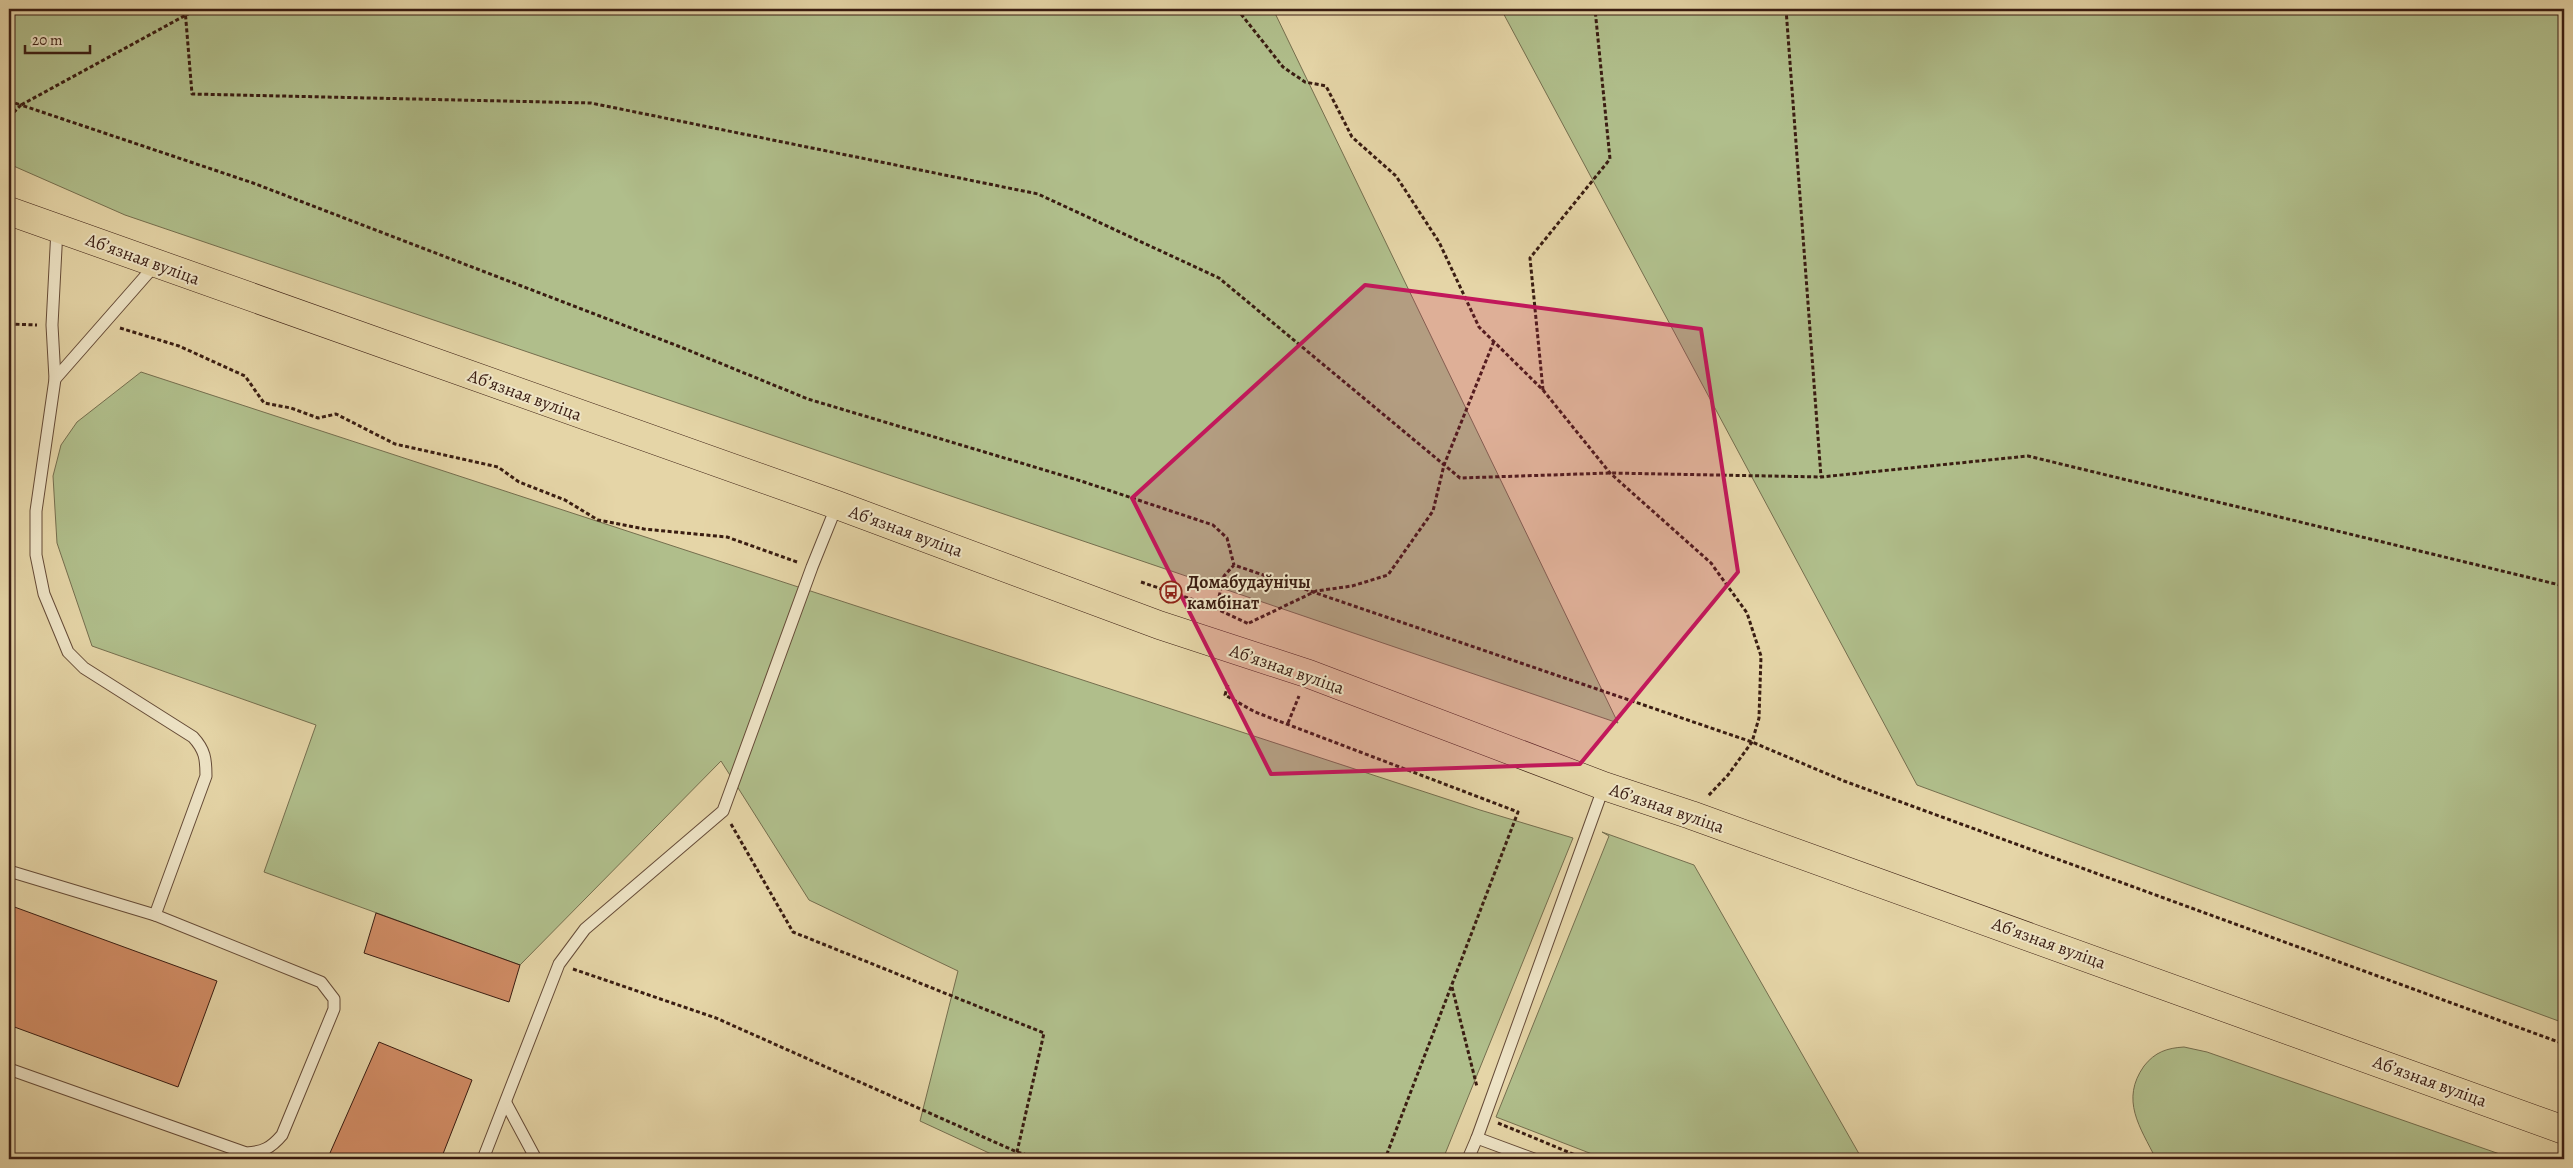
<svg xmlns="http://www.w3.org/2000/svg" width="2573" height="1168" font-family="Alegreya,serif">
<rect width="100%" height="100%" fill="#e5d5a7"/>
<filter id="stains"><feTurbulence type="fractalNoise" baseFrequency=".004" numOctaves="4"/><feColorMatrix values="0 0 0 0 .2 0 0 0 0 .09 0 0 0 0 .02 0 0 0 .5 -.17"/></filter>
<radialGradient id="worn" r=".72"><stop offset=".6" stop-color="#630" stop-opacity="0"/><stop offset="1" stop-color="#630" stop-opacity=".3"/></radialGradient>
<g fill="#b0be8b" stroke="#756e4e">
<path d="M9,9H1273L1618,723L125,215L9,164Z"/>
<path d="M1501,9H2564V1023L1917,785Z"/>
<path d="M141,372L1480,810L1573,838L1443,1159H1002L920,1121L958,971L809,900L721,761L520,965L264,872L316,725L92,646L57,543L53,476L61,445L77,422Z"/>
<path d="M1602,832L1694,865L1862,1159H1605L1496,1117L1609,836Z"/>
<path d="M2184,1047L2207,1052L2514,1159H2156C2140,1127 2120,1100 2144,1066C2155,1052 2167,1048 2184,1047Z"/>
</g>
<g fill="#d08c65" stroke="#3a1d12">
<path d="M9,905L217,981L178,1087L9,1025Z"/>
<path d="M376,913L520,965L509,1002L364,953Z"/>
<path d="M379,1042L472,1080L441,1159H348L330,1153Z"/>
</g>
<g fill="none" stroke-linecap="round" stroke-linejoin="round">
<g stroke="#654b37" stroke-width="13">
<g id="service">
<path d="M55,379L156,264"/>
<path d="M9,871L155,915"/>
<path d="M9,1069L246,1153C263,1152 271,1148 282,1135L334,1009V999L321,982L155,915L206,776C206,759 205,750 193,737L84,668L68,652L44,594L36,555V511L55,379L52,325L57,229"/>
<path d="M506,1103L536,1159"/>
<path d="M483,1159L559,964L585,929L723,811L812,567L837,505"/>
<path d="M1468,1159L1477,1138"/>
<path d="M1534,1159L1477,1138L1604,786"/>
</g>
</g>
<g stroke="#3a1d12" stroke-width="29">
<path id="primary" d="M9,211L837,505L1159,625L1309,674L1604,786L1691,815L2564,1130"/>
</g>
<g stroke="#3a1d12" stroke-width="3" stroke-dasharray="4 2.5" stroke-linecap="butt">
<path d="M185,9L192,94L591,103L1038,194L1219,278L1460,478L1610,473L1821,477L2028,456L2564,586"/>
<path d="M1237,9L1283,67L1305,82L1326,86L1352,137L1396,176L1439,242L1479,327L1543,390L1610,473L1711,563L1747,613L1761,656L1759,718L1752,742L1728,775L1708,796"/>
<path d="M1786,9L1821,477"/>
<path d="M9,101L21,105L197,9"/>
<path d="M9,117L21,105L253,183L678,346L808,399L1081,481L1213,525L1227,538L1234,565"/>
<path d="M9,324L37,325"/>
<path d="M120,328L179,346L245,376L264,403L291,408L318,418L336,414L395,444L498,467L519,482L565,500L598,520L644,529L727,537L797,562"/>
<path d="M1543,390L1530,258L1610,159L1595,9"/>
<path d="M1141,582L1206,604L1249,624"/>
<path d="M1167,603L1171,592"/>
<path d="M1216,609L1224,576L1234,565L1752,742L1844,781L1920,809L2564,1044"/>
<path d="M1249,623L1316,591L1352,586L1388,575L1433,511L1444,465L1494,341"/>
<path d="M1228,685L1225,695L1255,712L1518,812L1385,1159"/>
<path d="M1288,723L1299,696"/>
<path d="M731,824L793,932L1044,1033L1017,1152"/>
<path d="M573,969L716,1018L1017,1152L1040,1159"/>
<path d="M1452,987L1477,1087"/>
<path d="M1498,1123L1585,1159"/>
</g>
<use href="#service" stroke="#eee4c6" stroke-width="11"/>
<use href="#primary" stroke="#e5d5a7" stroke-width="28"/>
</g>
<path fill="#c2185b" fill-opacity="0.2" stroke="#c2185b" stroke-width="4" stroke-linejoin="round" d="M1365,285L1701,329L1738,572L1580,764L1271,774L1132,498Z"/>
<defs>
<g id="bus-ring" transform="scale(1.125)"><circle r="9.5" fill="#eee4c6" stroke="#8f2418" stroke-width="1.5"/><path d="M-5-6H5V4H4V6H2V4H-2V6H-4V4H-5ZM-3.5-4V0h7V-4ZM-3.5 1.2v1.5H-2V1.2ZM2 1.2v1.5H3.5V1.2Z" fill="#8f2418"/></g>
</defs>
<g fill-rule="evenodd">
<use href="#bus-ring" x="1171" y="592"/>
</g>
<g text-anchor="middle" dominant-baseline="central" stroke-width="4" stroke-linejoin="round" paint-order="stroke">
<g font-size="18" fill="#3a1d12" stroke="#eee4c6">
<text transform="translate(143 259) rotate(20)">Абʼязная вуліца</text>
<text transform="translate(525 395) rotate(20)">Абʼязная вуліца</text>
<text transform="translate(906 531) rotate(20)">Абʼязная вуліца</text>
<text transform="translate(1287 669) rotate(19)">Абʼязная вуліца</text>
<text transform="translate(1667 808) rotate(19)">Абʼязная вуліца</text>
<text transform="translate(2049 943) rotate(20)">Абʼязная вуліца</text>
<text transform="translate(2430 1081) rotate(20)">Абʼязная вуліца</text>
</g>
<g font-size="18" font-weight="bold" fill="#3a1d12" stroke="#eee4c6" text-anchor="start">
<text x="1187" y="582">Домабудаўнічы<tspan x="1187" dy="21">камбінат</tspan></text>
</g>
</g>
<rect width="2573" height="1168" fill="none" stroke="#e5d5a7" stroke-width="30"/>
<rect x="10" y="10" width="2553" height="1148" fill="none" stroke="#3a1d12" stroke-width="2.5"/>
<rect x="15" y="15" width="2543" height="1138" fill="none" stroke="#3a1d12"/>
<path d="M25 45v8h65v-8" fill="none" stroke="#3a1d12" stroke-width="2.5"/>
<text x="32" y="45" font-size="15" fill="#3a1d12" stroke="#eee4c6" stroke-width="4" paint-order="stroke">20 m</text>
<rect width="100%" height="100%" filter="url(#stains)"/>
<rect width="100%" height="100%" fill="url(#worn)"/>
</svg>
